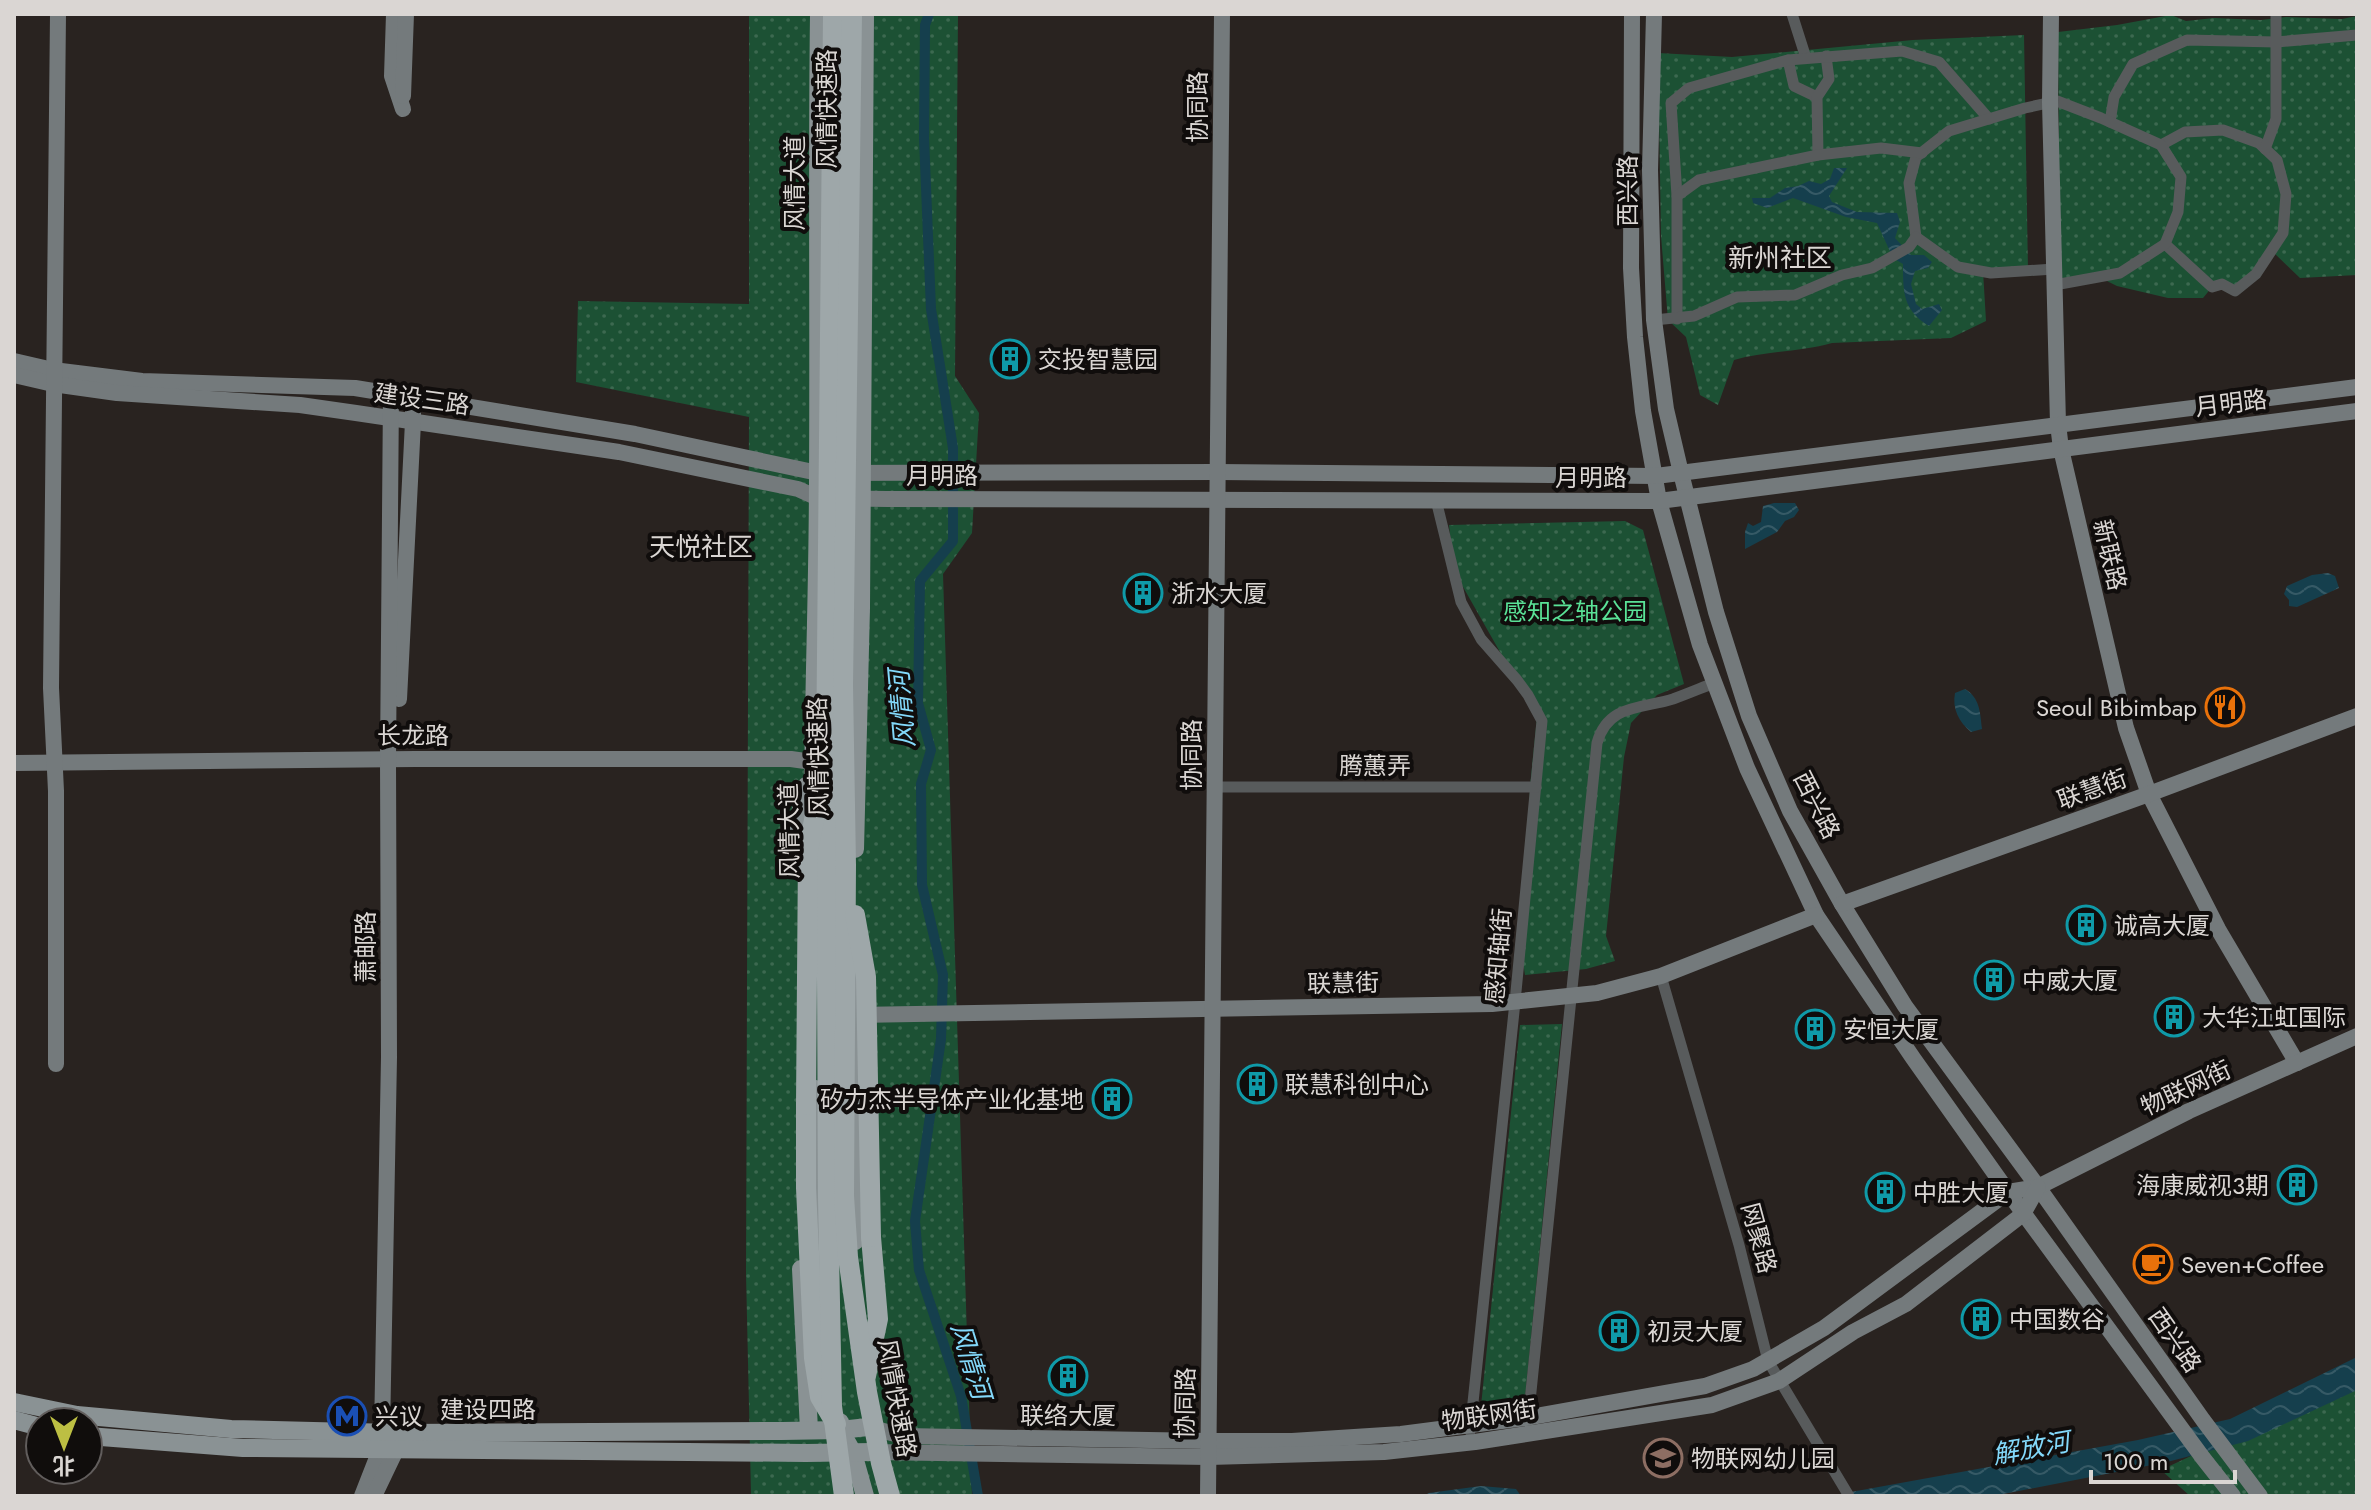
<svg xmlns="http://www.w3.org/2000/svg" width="2371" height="1510" font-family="Jost,'Noto Sans SC',sans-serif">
<defs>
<pattern id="grass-dots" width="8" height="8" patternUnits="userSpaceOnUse" patternTransform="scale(2)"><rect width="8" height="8" fill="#1c5134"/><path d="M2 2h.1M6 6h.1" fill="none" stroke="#3c6950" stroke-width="1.8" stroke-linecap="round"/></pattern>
<pattern id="water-waves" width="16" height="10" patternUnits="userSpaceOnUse" patternTransform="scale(2)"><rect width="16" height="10" fill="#153f4d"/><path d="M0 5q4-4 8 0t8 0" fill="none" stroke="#365a66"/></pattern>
</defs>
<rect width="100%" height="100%" fill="#292320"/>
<g fill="url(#grass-dots)">
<path d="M749,14H958L955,376L979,413L972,533L943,574L972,1496H754L751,1494L746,1274L749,417L576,382L578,301L749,304Z"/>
<path d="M2171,15L2186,21L2214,18L2261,20L2286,17L2342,19L2357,16V275L2300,278L2272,251L2235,291L2212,287L2203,298H2168L2117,286L2099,277L2060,284L2058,32L2117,25Z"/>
<path d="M2024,35L2028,271H1983L1986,321L1951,338L1832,343C1800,352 1766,351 1734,360L1718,405L1700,395L1686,337L1668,320L1661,236L1658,53L1732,57L1913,40Z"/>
<path d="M1625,521L1643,530L1684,684L1657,695L1631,723L1624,757L1606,936L1615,961L1586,969L1525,975L1523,962L1530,786L1537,717L1454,571L1449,525Z"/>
<path d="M1562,1024L1524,1409L1481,1406L1520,1025Z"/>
<path d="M2357,1378V1496H2190L2161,1470Z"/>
</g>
<g fill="url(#water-waves)">
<path d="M1834,168H1847L1829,196L1832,202L1857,212L1897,213L1900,222L1895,238L1911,255H1924L1932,262L1928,268L1915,271L1911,284L1916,304L1922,309L1939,304L1942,310L1929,326C1903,310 1903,293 1903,264L1893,258L1877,223L1846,217L1793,198L1767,208L1753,203L1752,198H1770L1785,188L1798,186L1809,181L1821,184L1830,179Z"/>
<path d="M1774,503H1795L1799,510L1794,517L1785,521L1777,532L1745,549V532L1748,523L1753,526L1761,522L1763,506Z"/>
<path d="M2328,573L2335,576L2339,588L2297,607L2289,606V600L2284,594L2287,586L2312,575Z"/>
<path d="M1965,689C1980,698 1980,712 1982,729L1971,732C1959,722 1952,709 1955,693Z"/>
<path d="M2357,1357V1390L2248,1441L2167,1462L1993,1496H1829L2138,1440L2230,1419Z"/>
<path d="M1481,1486L1516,1489L1521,1496H1423L1429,1493Z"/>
</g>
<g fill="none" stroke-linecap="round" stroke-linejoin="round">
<path stroke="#153f4d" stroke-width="10" d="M929,14L925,25L924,138L931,309L953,448V541L920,581L918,703L931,750L921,784L922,885L943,975L941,1039L915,1221L919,1270L961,1396L978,1496"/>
<g stroke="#585b5c" stroke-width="11">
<path d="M1792,14L1806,58"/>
<path d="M1788,60L1794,86L1817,97"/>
<path d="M2110,122L2114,97L2133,64L2187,40L2276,42L2357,35"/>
<path d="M2161,145L2185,132L2223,130L2259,143L2277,160L2286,194L2283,233L2256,274L2235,291L2222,284L2212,287L2165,244"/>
<path d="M2265,149L2276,119V14"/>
<path d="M1818,155L1817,97L1829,79L1826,56"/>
<path d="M1677,196L1671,103L1689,88L1788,60L1902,51L1939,62L1989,119"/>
<path d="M2054,269L1991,273L1958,267L1916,237L1909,183L1916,157L1949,131L2025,108L2057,101L2101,118L2161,145L2181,177L2178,212L2165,244L2120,273L2060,284L2054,287"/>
<path d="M1677,319V196L1699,180L1818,155L1881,148L1922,153"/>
<path d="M1654,320L1694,316L1737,297L1795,295L1842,275L1872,268L1909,247L1916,237"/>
<path d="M1436,500L1461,602L1481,639L1517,680L1528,695L1542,721L1515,1002L1470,1431"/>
<path d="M1215,787H1536"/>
<path d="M1661,976L1739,1245L1768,1361L1849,1496"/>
<path d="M1528,1421L1597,743C1608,704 1641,709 1673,699C1687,694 1701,688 1714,683"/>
</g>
<g stroke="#747a7c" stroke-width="16">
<path d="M394,14L392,76L403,109"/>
<path d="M1632,14L1631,268L1635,337L1643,411L1659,501L1700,645L1747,768L1816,915L1913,1058L2008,1192L2203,1458L2233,1496"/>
<path d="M1654,14L1650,170L1654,320L1666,409L1681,473L1716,612L1749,716L1790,811L1842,904L1905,1006L2038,1187L2203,1420L2260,1496"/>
<path d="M2051,14L2050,102L2058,424L2061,449L2126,728L2149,794L2218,929L2297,1063"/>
<path d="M403,96L406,14"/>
<path d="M14,361L53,370L142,381L355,388L635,434L818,473L1218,472L1656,476L2357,387"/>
<path d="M14,375L53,384L117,393L300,405L356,413L619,452L798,489L818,498L887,499L1659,501L2357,411"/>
<path d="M399,699L413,422V397"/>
<path d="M14,763L415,759H791L812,762"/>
<path d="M1842,904L2149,794L2357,716"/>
<path d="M856,1015L1492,1004L1597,993L1661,976L1816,915"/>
<path d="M56,1064V791L51,688L58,14"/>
<path d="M868,1427L903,1436L1208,1441H1292L1401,1434L1525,1418L1705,1386L1753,1369L1824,1328L2008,1192L2038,1187L2189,1111L2357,1036"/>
<path d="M873,1452L1209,1457L1384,1452L1475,1442L1712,1405L1779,1381L1853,1332L1906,1304L2023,1214L2038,1187"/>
<path d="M362,1496L380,1450L382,1433L389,1057L388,759L391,393"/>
<path d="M374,1496L396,1450L394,1438"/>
<path d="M1208,1496L1222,14"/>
</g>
<g stroke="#8a9294" stroke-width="18">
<path d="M813,815C813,702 818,589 818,475C819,321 817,168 819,14"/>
<path d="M855,849L861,608L865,14"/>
<path d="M799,867V818L806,786"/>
<path d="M816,1089L819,1263"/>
<path d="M855,1241L856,966"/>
<path d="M801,1269L809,1430"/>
<path d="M14,1402L77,1415L231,1429L393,1433L782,1431L840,1430L868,1427"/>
<path d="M14,1420L40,1427"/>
<path d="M840,1422V1430L853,1453L865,1496"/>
<path d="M88,1436L243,1448L806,1453L873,1452"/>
</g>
<g stroke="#9ea7a9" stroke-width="20">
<path d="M806,1105V1188L814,1358L820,1397L836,1424"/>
<path d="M866,1376L878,1319L871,1237"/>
</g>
<g stroke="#9ea7a9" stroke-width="20">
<path d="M833,14L826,761L828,1198L832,1406L844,1496"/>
<path d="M852,14L843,685L846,865L844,1196L848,1257L867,1392L881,1463L890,1496"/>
<path d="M855,915L866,977L871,1237"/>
<path d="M806,1105L808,850L818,800"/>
</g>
</g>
<defs>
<g id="building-ring" transform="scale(2)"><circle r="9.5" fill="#100d0c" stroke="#0f9aa8" stroke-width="1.5"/><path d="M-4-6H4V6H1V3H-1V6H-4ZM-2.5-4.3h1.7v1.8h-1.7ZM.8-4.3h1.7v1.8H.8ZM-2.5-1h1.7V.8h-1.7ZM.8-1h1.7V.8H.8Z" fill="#0f9aa8"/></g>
<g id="restaurant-ring" transform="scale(2)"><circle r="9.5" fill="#100d0c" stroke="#e8710a" stroke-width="1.5"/><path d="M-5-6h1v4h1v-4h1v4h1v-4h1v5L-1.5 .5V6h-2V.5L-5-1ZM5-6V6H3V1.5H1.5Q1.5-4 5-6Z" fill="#e8710a"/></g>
<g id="cafe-ring" transform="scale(2)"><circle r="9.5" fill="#100d0c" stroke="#e8710a" stroke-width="1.5"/><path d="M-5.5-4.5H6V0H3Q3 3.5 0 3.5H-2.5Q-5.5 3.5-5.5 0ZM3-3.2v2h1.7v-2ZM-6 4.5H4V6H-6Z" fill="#e8710a"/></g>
<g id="metro-ring" transform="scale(2)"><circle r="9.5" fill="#100d0c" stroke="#1a4fb4" stroke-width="1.5"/><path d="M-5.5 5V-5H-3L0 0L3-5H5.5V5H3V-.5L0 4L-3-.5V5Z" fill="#1a4fb4"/></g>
<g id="school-ring" transform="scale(2)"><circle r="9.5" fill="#100d0c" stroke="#8d6e63" stroke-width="1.5"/><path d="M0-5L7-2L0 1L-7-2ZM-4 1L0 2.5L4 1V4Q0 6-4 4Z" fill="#8d6e63"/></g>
</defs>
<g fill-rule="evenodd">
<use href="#building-ring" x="1010" y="359"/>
<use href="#building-ring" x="1143" y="593"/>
<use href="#restaurant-ring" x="2225" y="707"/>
<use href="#building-ring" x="2086" y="925"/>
<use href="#building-ring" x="1994" y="980"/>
<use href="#building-ring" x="2174" y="1017"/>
<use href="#building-ring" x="1815" y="1029"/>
<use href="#building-ring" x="1257" y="1084"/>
<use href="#building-ring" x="1112" y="1099"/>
<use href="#building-ring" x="2297" y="1185"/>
<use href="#building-ring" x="1885" y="1192"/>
<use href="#cafe-ring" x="2153" y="1264"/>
<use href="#building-ring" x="1981" y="1319"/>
<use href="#building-ring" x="1619" y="1331"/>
<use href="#building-ring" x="1068" y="1376"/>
<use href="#metro-ring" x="347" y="1416"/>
<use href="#school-ring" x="1663" y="1458"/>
</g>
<g text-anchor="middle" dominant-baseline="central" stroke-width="8" stroke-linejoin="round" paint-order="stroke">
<g font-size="24" fill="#dad6d3" stroke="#100d0c">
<text transform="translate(1197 107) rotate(-90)">协同路</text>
<text transform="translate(826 109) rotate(-90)">风情快速路</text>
<text transform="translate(794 183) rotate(-90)">风情大道</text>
<text transform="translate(1627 191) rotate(-90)">西兴路</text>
<text transform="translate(422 399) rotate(8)">建设三路</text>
<text transform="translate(2231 403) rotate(-7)">月明路</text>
<text x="942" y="475">月明路</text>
<text x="1591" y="477">月明路</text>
<text transform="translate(2110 555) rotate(77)">新联路</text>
<text x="413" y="735">长龙路</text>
<text transform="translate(1191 755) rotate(-90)">协同路</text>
<text transform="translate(818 757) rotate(-91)">风情快速路</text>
<text x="1375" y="765">腾蕙弄</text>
<text transform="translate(2092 789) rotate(-20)">联慧街</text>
<text transform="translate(1817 805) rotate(63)">西兴路</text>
<text transform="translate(789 831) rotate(-91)">风情大道</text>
<text transform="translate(365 947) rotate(-90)">萧邮路</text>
<text transform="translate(1498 956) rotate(-85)">感知轴街</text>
<text transform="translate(1343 983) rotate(-1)">联慧街</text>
<text transform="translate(2186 1088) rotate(-25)">物联网街</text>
<text transform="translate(1759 1238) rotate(75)">网聚路</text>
<text transform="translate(2175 1340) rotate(55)">西兴路</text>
<text transform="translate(897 1398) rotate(80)">风情快速路</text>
<text transform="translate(1185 1403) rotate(-89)">协同路</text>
<text x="488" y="1409">建设四路</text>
<text transform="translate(1489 1415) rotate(-8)">物联网街</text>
</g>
<g font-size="24" fill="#dad6d3" stroke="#100d0c" text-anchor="start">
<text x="1038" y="359">交投智慧园</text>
<text x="1171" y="593">浙水大厦</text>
<text x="2197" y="707" text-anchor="end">Seoul Bibimbap</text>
<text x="2114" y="925">诚高大厦</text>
<text x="2022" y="980">中威大厦</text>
<text x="2202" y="1017">大华江虹国际</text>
<text x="1843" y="1029">安恒大厦</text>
<text x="1285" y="1084">联慧科创中心</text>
<text x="1084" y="1099" text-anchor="end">矽力杰半导体产业化基地</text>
<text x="2269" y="1185" text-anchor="end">海康威视3期</text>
<text x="1913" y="1192">中胜大厦</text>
<text x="2181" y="1264">Seven+Coffee</text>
<text x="2009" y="1319">中国数谷</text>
<text x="1647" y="1331">初灵大厦</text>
<text x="1068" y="1415" text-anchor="middle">联络大厦</text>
<text x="375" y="1416">兴议</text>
<text x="1691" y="1458">物联网幼儿园</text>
</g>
<g font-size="24" fill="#5ae297" stroke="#100d0c">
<text x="1575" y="611">感知之轴公园</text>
</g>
<g font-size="26" fill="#dad6d3" stroke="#100d0c">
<text x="1780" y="258">新州社区</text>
<text x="701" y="547">天悦社区</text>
</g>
<g font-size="26" font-style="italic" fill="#83d9fb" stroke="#100d0c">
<text transform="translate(902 709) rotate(-95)">风情河</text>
<text transform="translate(971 1361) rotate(73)">风情河</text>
<text transform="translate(2031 1448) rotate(-10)">解放河</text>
</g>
</g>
<rect width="2371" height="1510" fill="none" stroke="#dad6d3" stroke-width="32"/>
<g transform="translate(64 1446) rotate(180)"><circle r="38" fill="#100d0c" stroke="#615d5c" stroke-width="2"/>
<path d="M0-6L14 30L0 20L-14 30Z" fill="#bdbf43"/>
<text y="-12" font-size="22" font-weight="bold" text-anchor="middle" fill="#dad6d3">北</text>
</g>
<path d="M2091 1470v12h144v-12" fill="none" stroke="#dad6d3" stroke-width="4"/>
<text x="2103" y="1470" font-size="24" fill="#dad6d3" stroke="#100d0c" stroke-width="6" paint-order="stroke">100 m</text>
</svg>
